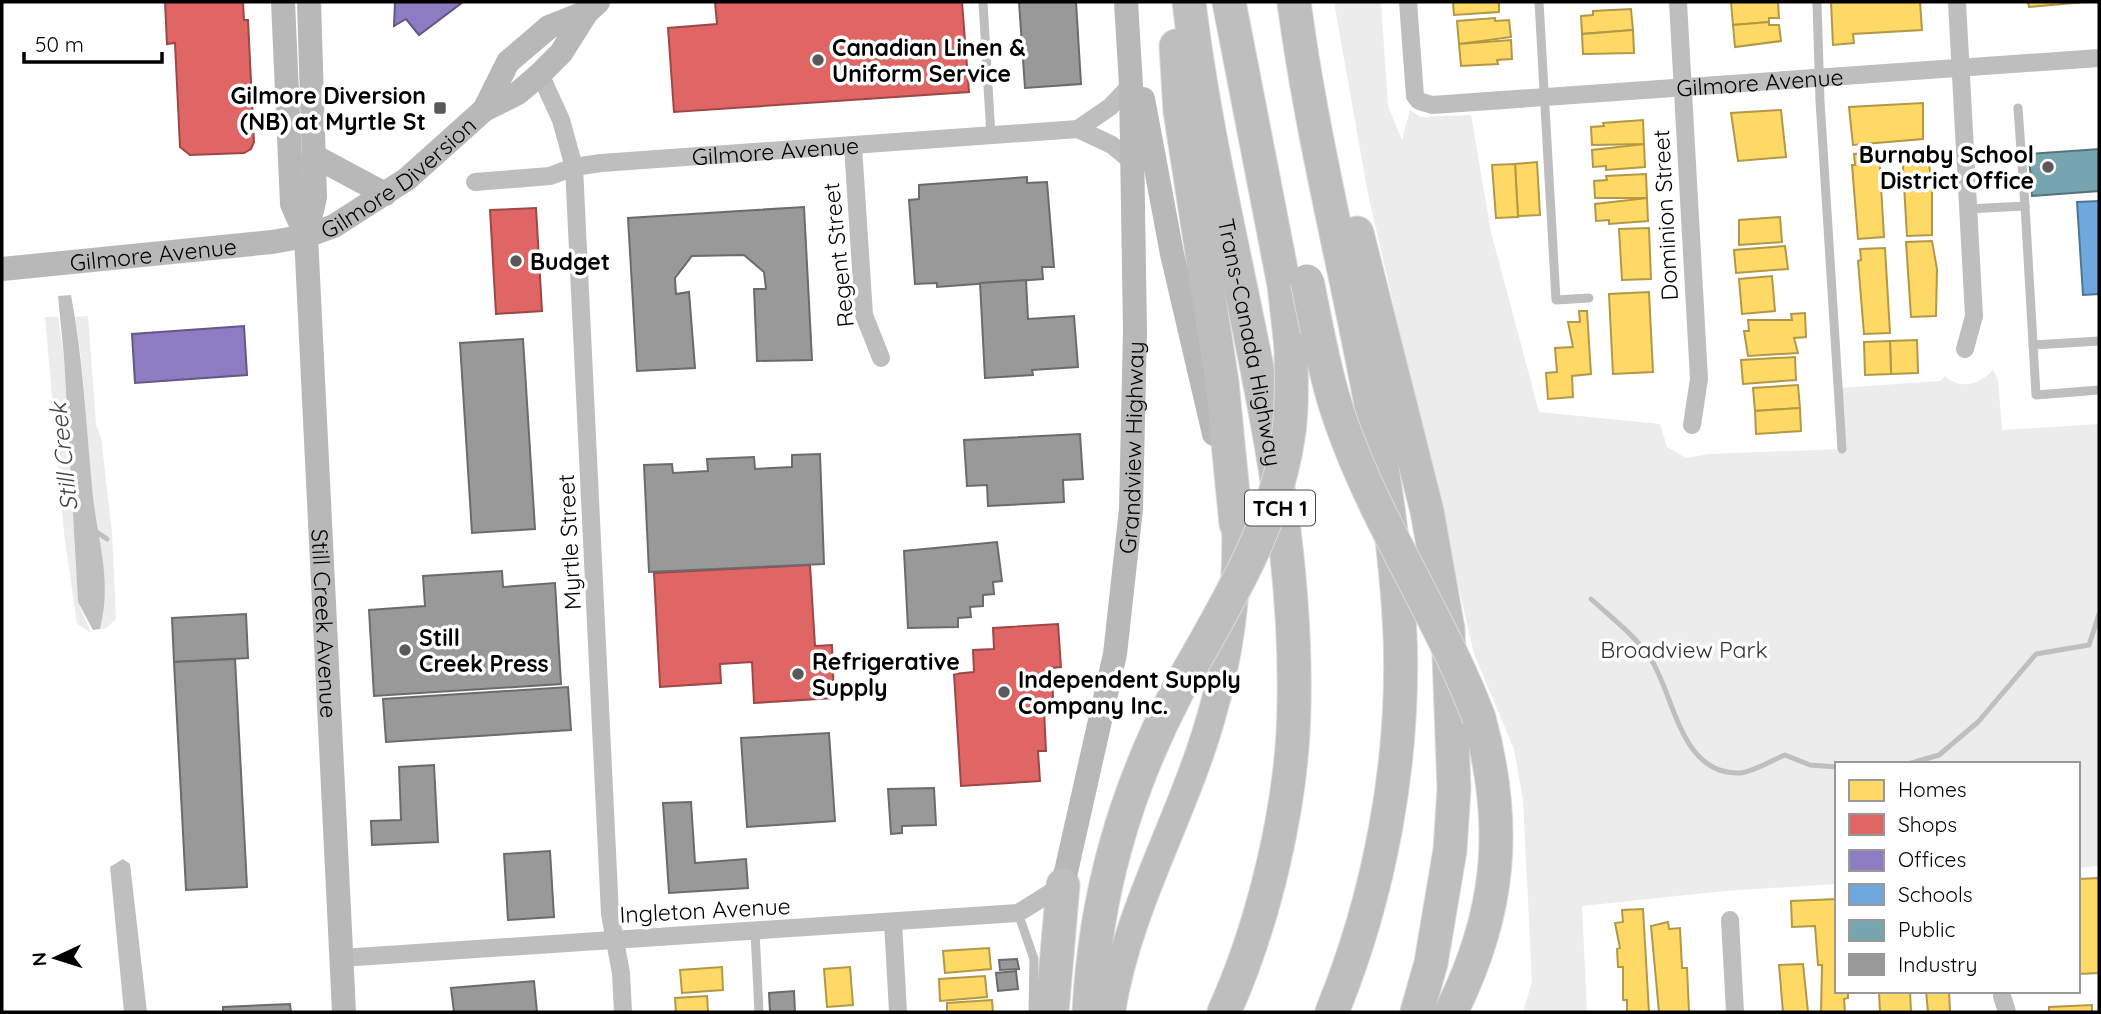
<svg xmlns="http://www.w3.org/2000/svg" width="2101" height="1014" font-family="Quicksand,sans-serif">
<rect width="100%" height="100%" fill="#fff"/>
<g fill="#ececec">
<path d="M1334,2H1381L1388,106L1402,140L1410,110L1421,117L1471,115L1491,232L1539,412L1660,424L1667,447L1686,458L1708,454L1842,449L1838,388L1940,381L1945,376C1960,390 1981,385 1993,369L1998,380L2002,430L2099,424V866L2078,868V764H1837V884L1725,891L1582,906L1587,1012H1523L1532,982L1523,800L1514,749L1474,654L1368,194Z"/>
<path d="M88,316L96,425L101,437L112,532L116,619L105,629H100C112,578 96,537 92,487C86,430 85,373 75,317Z"/>
<path d="M45,317H58L64,357L78,602L91,633L77,624L64,533Z"/>
</g>
<g fill="#bfbfbf">
<path d="M71,295C83,358 86,422 92,486C96,538 113,576 100,629L93,630L78,602L64,357L58,296Z"/>
<path d="M123,859L130,864L147,1012H124L110,867Z"/>
</g>
<g fill="#ffd966" stroke="#b29847" stroke-width="2">
<path d="M1453,2H1499V12L1454,15Z"/>
<path d="M1731,2H1778L1779,18H1769V22L1733,25Z"/>
<path d="M1831,2H1920L1922,30L1853,34L1854,43L1833,45Z"/>
<path d="M2028,2H2085L2029,7Z"/>
<path d="M1631,9L1633,30L1582,34L1581,16L1593,15V11Z"/>
<path d="M1495,18V21L1509,20L1511,37L1459,44L1457,21Z"/>
<path d="M1769,22V25H1779L1781,41L1735,47L1733,25Z"/>
<path d="M1633,30L1634,53L1583,54L1582,34Z"/>
<path d="M1511,40L1512,59L1497,60L1498,64L1461,66L1459,44Z"/>
<path d="M1923,103V139L1853,145L1849,107Z"/>
<path d="M1781,110L1786,157L1738,161L1731,113Z"/>
<path d="M1643,120L1644,144L1592,145L1591,127L1604,126L1603,123Z"/>
<path d="M1644,144L1645,167L1606,170V166L1593,167L1592,150Z"/>
<path d="M1927,150L1932,185V235L1907,236L1902,151Z"/>
<path d="M1879,152L1884,237L1858,239L1852,165H1855L1854,154Z"/>
<path d="M1537,162L1540,215L1518,216L1515,164Z"/>
<path d="M1515,164L1518,217L1496,218L1492,165Z"/>
<path d="M1646,174L1647,198H1595L1594,181L1607,180L1606,176Z"/>
<path d="M1647,198L1648,221L1609,224V220L1596,221L1595,204Z"/>
<path d="M1780,217L1782,242L1739,245V220Z"/>
<path d="M1649,228L1651,279L1622,280L1619,229Z"/>
<path d="M1932,241L1937,269L1936,316L1911,317L1906,242Z"/>
<path d="M1785,246L1788,269L1736,273L1734,250Z"/>
<path d="M1885,248L1890,333L1864,334L1858,261L1861,260L1860,249Z"/>
<path d="M1772,276L1775,311L1742,314L1739,279Z"/>
<path d="M1649,292L1653,372L1613,374L1609,294Z"/>
<path d="M1579,311H1587L1591,374L1572,376L1573,397L1548,399L1546,373L1557,372L1555,348L1573,347L1568,322H1580Z"/>
<path d="M1805,313L1806,337L1794,338L1798,353L1748,356L1744,331H1749L1748,320H1792L1791,314Z"/>
<path d="M1917,340L1918,373L1891,374L1890,341Z"/>
<path d="M1890,341L1891,374L1865,375L1864,342Z"/>
<path d="M1795,357L1796,380L1743,384L1741,360Z"/>
<path d="M1798,385L1800,408L1755,411L1753,388Z"/>
<path d="M1800,408L1801,431L1756,434L1755,411Z"/>
<path d="M2099,878V973L2078,974V879Z"/>
<path d="M1837,899V991H1848V998L1844,999L1845,1012H1821L1822,965H1818L1815,926L1792,927L1791,901Z"/>
<path d="M1643,909L1649,1012H1627V1000H1623V967H1618L1617,949L1620,948L1615,923L1623,922L1622,910Z"/>
<path d="M1668,922L1669,929L1680,928L1682,968H1687L1689,1012H1659L1651,926Z"/>
<path d="M989,948L991,969L945,973L943,951Z"/>
<path d="M1803,964L1808,1012H1783L1779,965Z"/>
<path d="M722,967L723,990L682,993L680,970Z"/>
<path d="M850,967L853,1005L827,1007L824,969Z"/>
<path d="M985,976L987,997L940,1001L939,979Z"/>
<path d="M1879,991H1910L1911,1012H1880Z"/>
<path d="M1926,991H1949L1950,1012H1928Z"/>
<path d="M707,996L708,1012H676L675,998Z"/>
<path d="M992,1000L993,1012H947V1003Z"/>
<path d="M2092,1005V1012H2049V1007Z"/>
</g>
<g fill="#e06666" stroke="#9d4747" stroke-width="2">
<path d="M165,2H243L244,20H248L254,142L251,149L244,153L190,155L180,147L175,43L167,44Z"/>
<path d="M715,2H962L969,92L674,112L668,28L717,24Z"/>
<path d="M536,208L542,311L496,314L490,210Z"/>
<path d="M810,565L815,646L832,645L834,698L754,703L752,662L720,664L721,683L660,687L654,573Z"/>
<path d="M1058,624L1061,667L1051,668L1054,710H1044L1046,751H1038L1040,781L961,786L954,674L974,672L973,650L994,649L993,628Z"/>
</g>
<g fill="#8e7cc3" stroke="#635788" stroke-width="2">
<path d="M395,2H463L419,35L406,19L394,26Z"/>
<path d="M244,326L247,375L135,383L132,334Z"/>
</g>
<path fill="#6fa8dc" stroke="#4e769a" stroke-width="2" d="M2099,201V294L2083,295L2077,202Z"/>
<path fill="#76a5af" stroke="#53747a" stroke-width="2" d="M2099,149V191L2032,196L2029,154Z"/>
<g fill="#999" stroke="#6b6b6b" stroke-width="2">
<path d="M1019,2H1076L1081,84L1025,88Z"/>
<path d="M1027,177V183L1047,182L1054,267H1042L1043,279L937,287V283L915,284L909,200L919,199V185Z"/>
<path d="M804,207L812,360L757,361L754,289H766L764,272L744,255L692,256L675,278L676,294L689,292L695,368L637,371L628,218Z"/>
<path d="M1026,280L1028,319L1074,316L1078,367L1032,370L1033,375L985,378L980,283Z"/>
<path d="M523,339L535,529L472,533L460,343Z"/>
<path d="M1080,434L1083,479L1063,480L1064,502L988,506L987,485L967,486L964,440Z"/>
<path d="M820,454L824,564L649,572L644,465L672,464L673,473L708,471L707,459L754,457L755,469L792,467V455Z"/>
<path d="M997,542L1002,581L993,582L994,594L983,595V606L970,607L971,617L958,618V627L908,628L904,551Z"/>
<path d="M502,571L503,587L555,583L561,684L374,696L369,610L425,606L423,576Z"/>
<path d="M246,614L248,658L174,662L172,618Z"/>
<path d="M235,659L247,887L186,890L174,662Z"/>
<path d="M568,687L571,730L386,742L383,699Z"/>
<path d="M829,733L835,821L747,827L741,738Z"/>
<path d="M434,765L438,842L372,845L371,821L401,820L399,767Z"/>
<path d="M934,788L936,825L902,826V833L891,834L888,789Z"/>
<path d="M691,802L695,863L746,859L748,888L669,893L663,803Z"/>
<path d="M550,851L554,917L508,920L504,854Z"/>
<path d="M1017,959L1019,969L1000,970L999,960Z"/>
<path d="M1016,971L1018,989L998,991L996,973Z"/>
<path d="M534,981L537,1012H454L451,988Z"/>
<path d="M794,991L795,1012H770L769,993Z"/>
<path d="M290,1004L291,1012H223V1007Z"/>
</g>
<g fill="none" stroke-linecap="round" stroke-linejoin="round">
<g stroke="#bfbfbf" stroke-width="5">
<path d="M95,531L107,539"/>
<path d="M1591,599C1612,618 1637,637 1652,661C1675,699 1681,775 1740,773C1753,772 1772,760 1785,755L1810,765L1837,767"/>
<path d="M1908,764L1939,755L1978,722L2036,654L2089,645L2099,614"/>
</g>
<g stroke="#dbdbdb" stroke-width="30">
<path id="primary" d="M1111,1012C1127,908 1184,815 1212,714C1230,652 1238,588 1236,524"/>
</g>
<g stroke="#dbdbdb" stroke-width="35">
<g id="highway">
<path id="s6" d="M1189,2C1217,237 1299,466 1294,705C1293,803 1264,924 1224,1012"/>
<path d="M1229,2L1284,285L1291,347"/>
<path d="M1294,2C1322,214 1390,420 1400,634C1405,761 1380,895 1332,1012"/>
<path d="M1176,46L1180,111L1222,382L1236,524"/>
<path d="M1357,233L1427,511L1448,629L1454,789L1450,850L1431,963L1417,1012"/>
<path d="M1052,1012L1063,885"/>
<path d="M1089,1012C1095,897 1124,793 1178,690"/>
<path d="M1451,1012C1501,912 1508,825 1479,718"/>
</g>
</g>
<g stroke="#bebebe" stroke-width="9">
<path d="M983,2L991,136"/>
<path d="M1539,2L1556,300L1589,298"/>
<path d="M1817,2L1820,101L1842,449"/>
<path d="M2018,108L2025,206"/>
<path d="M1967,209L2025,206L2036,395L2099,390"/>
<path d="M2033,345L2099,341"/>
<path d="M1018,913L1034,959L1033,1012"/>
<path d="M755,932L759,1012"/>
</g>
<g stroke="#bebebe" stroke-width="18">
<path id="s1" d="M1408,2L1415,96L1419,101L1432,105L2099,58"/>
<path d="M1678,2L1699,379L1692,425"/>
<path d="M1957,2L1974,316L1965,349"/>
<path d="M540,74L561,120L574,167L610,914L621,973L623,1012"/>
<path d="M1078,129L1110,107L1131,85"/>
<path d="M853,146L864,315L881,358"/>
<path id="s2" d="M475,182L550,176L574,167L601,163L1078,129L1112,145L1132,162"/>
<path d="M1730,920L1735,1012"/>
<path d="M893,922L898,1012"/>
<path d="M341,958L1018,913L1063,885"/>
<path d="M2002,996L2007,1012"/>
</g>
<g stroke="#b8b8b8" stroke-width="24">
<path d="M283,2L292,204L306,236"/>
<path id="s3" d="M309,2L315,197L306,236L344,1012"/>
<path d="M1143,99L1172,254L1214,434"/>
<path d="M484,110L508,62L549,27L587,12"/>
<path d="M314,156L385,194"/>
<path id="s4" d="M2,269L272,242L306,236L334,226L407,179L484,110L518,93L540,74L561,53L587,12L598,2"/>
<path id="s5" d="M1063,885L1115,654L1131,509L1135,330L1131,85L1126,2"/>
</g>
<use href="#primary" stroke="#bebebe" stroke-width="28"/>
<use href="#highway" stroke="#bebebe" stroke-width="33"/>
<g stroke="#dbdbdb" stroke-width="35" stroke-linecap="butt">
<g id="highway-bridge">
<path d="M1307,281C1317,328 1325,377 1341,422C1377,525 1440,616 1479,718"/>
<path d="M1178,690C1223,609 1274,531 1288,438C1293,408 1291,377 1291,347"/>
</g>
</g>
<use href="#highway-bridge" stroke="#bebebe" stroke-width="33"/>
</g>
<g fill="#595959" stroke="#fff" stroke-width="2.5">
<circle cx="818" cy="60" r="7"/>
<rect x="433" y="101" width="14" height="14" rx="3.5"/>
<circle cx="2048" cy="167" r="7"/>
<circle cx="516" cy="261" r="7"/>
<circle cx="405" cy="650" r="7"/>
<circle cx="798" cy="674" r="7"/>
<circle cx="1004" cy="692" r="7"/>
</g>
<g text-anchor="middle" dominant-baseline="central" stroke-width="7" stroke-linejoin="round" paint-order="stroke">
<rect fill="#fff" stroke="#4c4c4c" stroke-width="2" x="1245" y="490.5" width="70" height="35" rx="5"/>
<g font-size="21" font-weight="bold" fill="#000">
<text x="1280" y="508">TCH 1</text>
</g>
<g font-size="23" font-weight="bold" fill="#000" stroke="#fff" text-anchor="start">
<text x="832" y="47">Canadian Linen &amp;<tspan x="832" dy="26">Uniform Service</tspan></text>
<text x="426" y="95" text-anchor="end">Gilmore Diversion<tspan x="426" dy="26">(NB) at Myrtle St</tspan></text>
<text x="2034" y="154" text-anchor="end">Burnaby School<tspan x="2034" dy="26">District Office</tspan></text>
<text x="530" y="261">Budget</text>
<text x="419" y="637">Still<tspan x="419" dy="26">Creek Press</tspan></text>
<text x="812" y="661">Refrigerative<tspan x="812" dy="26">Supply</tspan></text>
<text x="1018" y="679">Independent Supply<tspan x="1018" dy="26">Company Inc.</tspan></text>
</g>
<g font-size="23" fill="#000" stroke="#fff">
<text stroke="none"><textPath href="#s1" startOffset="443">Gilmore Avenue</textPath></text>
<text stroke="none"><textPath href="#s2" startOffset="303">Gilmore Avenue</textPath></text>
<text stroke="none"><textPath href="#s4" startOffset="416">Gilmore Diversion</textPath></text>
<text transform="translate(1665 215) rotate(-93)">Dominion Street</text>
<text stroke="none"><textPath href="#s4" startOffset="152">Gilmore Avenue</textPath></text>
<text transform="translate(838 255) rotate(-96)">Regent Street</text>
<text stroke="none"><textPath href="#s6" startOffset="346">Trans-Canada Highway</textPath></text>
<text stroke="none"><textPath href="#s5" startOffset="444">Grandview Highway</textPath></text>
<text transform="translate(569 542) rotate(-93)">Myrtle Street</text>
<text stroke="none"><textPath href="#s3" startOffset="623">Still Creek Avenue</textPath></text>
<text transform="translate(705 910) rotate(-3)">Ingleton Avenue</text>
</g>
<g font-size="23" fill="#333" stroke="#fff">
<text x="1684" y="649">Broadview Park</text>
</g>
<g font-size="24" font-style="italic" fill="#444" stroke="#fff">
<text transform="translate(63 457) rotate(-96)">Still Creek</text>
</g>
</g>
<rect width="2101" height="1014" fill="none" stroke="#000000" stroke-width="7"/>
<rect x="1835" y="762" width="245" height="231" fill="#ffffff" stroke="#999999" stroke-width="2"/>
<rect x="1849" y="780" width="35" height="21" fill="#ffd966" stroke="#999999" stroke-width="2"/>
<text x="1898" y="797" font-size="21" fill="#000000">Homes</text>
<rect x="1849" y="814" width="35" height="21" fill="#e06666" stroke="#999999" stroke-width="2"/>
<text x="1898" y="832" font-size="21" fill="#000000">Shops</text>
<rect x="1849" y="850" width="35" height="21" fill="#8e7cc3" stroke="#999999" stroke-width="2"/>
<text x="1898" y="867" font-size="21" fill="#000000">Offices</text>
<rect x="1849" y="884" width="35" height="21" fill="#6fa8dc" stroke="#999999" stroke-width="2"/>
<text x="1898" y="902" font-size="21" fill="#000000">Schools</text>
<rect x="1849" y="920" width="35" height="21" fill="#76a5af" stroke="#999999" stroke-width="2"/>
<text x="1898" y="937" font-size="21" fill="#000000">Public</text>
<rect x="1849" y="954" width="35" height="21" fill="#999999" stroke="#999999" stroke-width="2"/>
<text x="1898" y="972" font-size="21" fill="#000000">Industry</text>
<g transform="translate(56 958) rotate(266)" stroke="#ffffff" stroke-width="5" paint-order="stroke">
<path d="M0-5L12 26L0 18L-12 26Z" fill="#000000"/>
<text y="-10" font-size="19" font-weight="bold" text-anchor="middle" fill="#000000">N</text>
</g>
<path d="M24 52v10h138v-10" fill="none" stroke="#000000" stroke-width="3.5"/>
<text x="35" y="52" font-size="21" fill="#000000" stroke="#ffffff" stroke-width="5" paint-order="stroke">50 m</text>
</svg>
